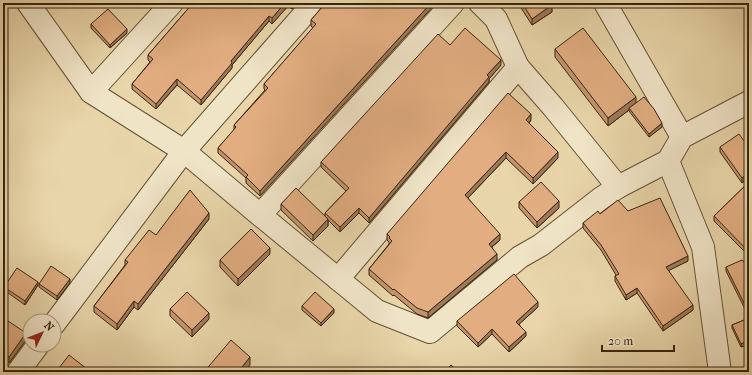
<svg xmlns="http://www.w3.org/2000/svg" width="752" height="375" font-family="'IM FELL French Canon',serif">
<rect width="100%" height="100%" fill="#e8d5a9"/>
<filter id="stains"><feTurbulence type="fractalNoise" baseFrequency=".005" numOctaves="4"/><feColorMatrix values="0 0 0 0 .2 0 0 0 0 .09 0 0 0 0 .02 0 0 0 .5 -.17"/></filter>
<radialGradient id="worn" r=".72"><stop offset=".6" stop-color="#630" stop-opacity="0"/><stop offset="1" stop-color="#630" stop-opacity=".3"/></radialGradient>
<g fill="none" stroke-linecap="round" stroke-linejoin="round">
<g stroke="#625136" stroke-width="24">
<g id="minor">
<path d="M28,3L91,92L184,151L260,215L377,311L430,332L520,257L541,245L600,199L618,187L553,107L518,67L496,19L480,3"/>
<path d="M605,3L682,137"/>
<path d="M91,92L172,3"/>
<path d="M618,187L668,161"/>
<path d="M260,215L453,3"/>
<path d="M338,279L518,67"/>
<path d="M54,324L184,151L314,3"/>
<path d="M18,372L38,345"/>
<path d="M720,372L703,247L668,161L682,137L749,102"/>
</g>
</g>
<use href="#minor" stroke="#f0e4c7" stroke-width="22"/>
</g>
<g fill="#c2956f" stroke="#36250f">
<path d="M193,3H297L292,9L288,6L272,24L269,21L232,65V68L201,105L177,85L156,109L132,89V84L150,62L148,60V55Z"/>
<path d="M518,3H551L552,12L532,25Z"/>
<path d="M323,6L260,196L246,183V178L218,153V148L234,130V125L265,90L264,89V84L313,28L311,26V20Z"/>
<path d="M91,24L127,33L110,48L91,28Z"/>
<path d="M450,45L501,65L489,79V82L369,223L359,213L340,232L328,220V226L313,241L281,210V204L325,217V213L346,191L321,167V162Z"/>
<path d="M555,49L636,103L662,127L649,137L629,111V110L608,126L555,57Z"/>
<path d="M531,120L529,123L558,158L533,184L506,158L468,198L500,240L492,247L497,260L428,318L417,314L394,295L393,296L369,275V269L389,244V242L387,240V234Z"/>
<path d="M749,143V177L742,183L720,152V147L747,145Z"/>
<path d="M749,182V256L714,221V216Z"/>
<path d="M519,202L559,208L537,228L519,208Z"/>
<path d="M628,211L688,261L668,270L693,310L663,331L637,293L626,300L615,281V276L616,275L601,250L583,228V223L600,214Z"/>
<path d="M209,219L138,310L134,307L117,330L94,312V306L125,265V260L156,235Z"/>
<path d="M270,254L238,286L220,267V260Z"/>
<path d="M726,267H749V317L726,271Z"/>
<path d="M70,283L57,300L39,287V284Z"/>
<path d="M38,285L25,305L4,290V287Z"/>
<path d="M302,306L334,313L321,326L302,310Z"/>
<path d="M538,307L519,324L526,336L509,352L492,334L478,347L457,326V321Z"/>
<path d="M170,309L209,319L192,337L170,316Z"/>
<path d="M749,318V344L741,347L732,328V325Z"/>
<path d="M3,328L26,340L9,363L3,360Z"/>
</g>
<g fill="#9e795a" stroke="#36250f">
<path d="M285,3H288V6L272,24V18Z"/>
<path d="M293,3H297L292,9V4Z"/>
<path d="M431,3H436L260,196V191Z"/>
<path d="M552,5V12L532,25V19Z"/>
<path d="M269,16V21L232,65V68L201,105V100L231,61Z"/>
<path d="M127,29V33L110,48V45Z"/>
<path d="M501,60V65L489,79V82L369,223V218L487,75Z"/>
<path d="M177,79V85L156,109V104Z"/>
<path d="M636,97V105L629,108V110L608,126V118Z"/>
<path d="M531,114V120L526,126V120Z"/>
<path d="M662,123V127L649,137V134Z"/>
<path d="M506,152V158L465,201V195Z"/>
<path d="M558,152V158L533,184V178Z"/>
<path d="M749,172V177L742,183V178Z"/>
<path d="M559,201V208L537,228V222Z"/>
<path d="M359,208V213L340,232V227Z"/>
<path d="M209,213V219L138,310V304Z"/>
<path d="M328,219V226L313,241V235Z"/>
<path d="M500,234V240L489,249V244Z"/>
<path d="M270,248V254L238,286V279Z"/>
<path d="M497,254V260L428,318V312Z"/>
<path d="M688,256V261L666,272V267Z"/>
<path d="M70,279V283L57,300V296Z"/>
<path d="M38,282V285L25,305V301Z"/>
<path d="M637,288V293L626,300V295Z"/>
<path d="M134,301V307L117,330V324Z"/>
<path d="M538,302V307L516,327V322Z"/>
<path d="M693,305V310L663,331V326Z"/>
<path d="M334,309V313L321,326V323Z"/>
<path d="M209,313V319L192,337V330Z"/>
<path d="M492,329V334L478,347V343Z"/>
<path d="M526,332V336L509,352V347Z"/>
<path d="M26,333V340L9,363V357Z"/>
<path d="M749,340V344L741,347V344Z"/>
<path d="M250,357V365L245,372H238Z"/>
</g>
<g fill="#e1ad81" stroke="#36250f">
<path d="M193,3H285L272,18L269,16L231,61L232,63L201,100L177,79L156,104L132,84L153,59L148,55Z"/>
<path d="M325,3H431L260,191L246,177L248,175L218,148L236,127L234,125L268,88L264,84L316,24L311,20L323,6Z"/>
<path d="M522,3H551L552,5L532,19Z"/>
<path d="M108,9L127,29L110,45L91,24Z"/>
<path d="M465,28L501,60L487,75L489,77L369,218L359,208L340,227L325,213L349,188L321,162L438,34L450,45Z"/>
<path d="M583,28L636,97L608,118L555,49Z"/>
<path d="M508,93L531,114L526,120L558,152L533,178L506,152L465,195L500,234L489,244L497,254L428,312L417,308L394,289L393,290L369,269L392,241L389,238L390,237L387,234Z"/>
<path d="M644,97L654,109L662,123L649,134L629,108Z"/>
<path d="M739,134L747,145L749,143V172L742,178L720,147Z"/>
<path d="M541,182L559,201L537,222L519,202Z"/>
<path d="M749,182V252L714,216Z"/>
<path d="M296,188L328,219L313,235L281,204Z"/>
<path d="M190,190L209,213L138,304L134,301L117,324L94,306L128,262L125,260L149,230L156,235Z"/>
<path d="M660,198L688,256L666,267L693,305L663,326L637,288L626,295L615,276L619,274L601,245L583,223L598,211L600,214L618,200L628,211Z"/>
<path d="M251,229L270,248L238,279L220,260Z"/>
<path d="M742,260L749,267V313L726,267Z"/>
<path d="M51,266L70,279L57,296L39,284Z"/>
<path d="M17,268L38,282L25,301L4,287Z"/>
<path d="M514,274L538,302L516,322L526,332L509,347L492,329L478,343L457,321Z"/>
<path d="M187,292L209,313L192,330L170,309Z"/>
<path d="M315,292L334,309L321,323L302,306Z"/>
<path d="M749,318V340L741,344L732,325Z"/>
<path d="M8,321L26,333L9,357L3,353V328Z"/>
<path d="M231,340L250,357L238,372H204Z"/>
<path d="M69,355L91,372H56Z"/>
<path d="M451,365L459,372H444Z"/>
</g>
<rect width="752" height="375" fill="none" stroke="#e8d5a9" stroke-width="16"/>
<rect x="4" y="4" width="744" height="367" fill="none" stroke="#36250f" stroke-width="2"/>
<rect x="8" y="8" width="736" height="359" fill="none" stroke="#36250f"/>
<g transform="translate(42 333) rotate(47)"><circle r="19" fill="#f0e4c7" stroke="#a6987d"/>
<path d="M0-3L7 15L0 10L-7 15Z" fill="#8f2418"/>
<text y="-6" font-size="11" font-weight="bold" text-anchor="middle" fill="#36250f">N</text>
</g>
<path d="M602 345v6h72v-6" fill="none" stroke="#36250f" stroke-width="2"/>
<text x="608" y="345" font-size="12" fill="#36250f" stroke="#f0e4c7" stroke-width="3" paint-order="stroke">20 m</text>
<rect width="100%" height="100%" filter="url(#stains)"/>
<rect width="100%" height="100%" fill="url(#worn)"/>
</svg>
